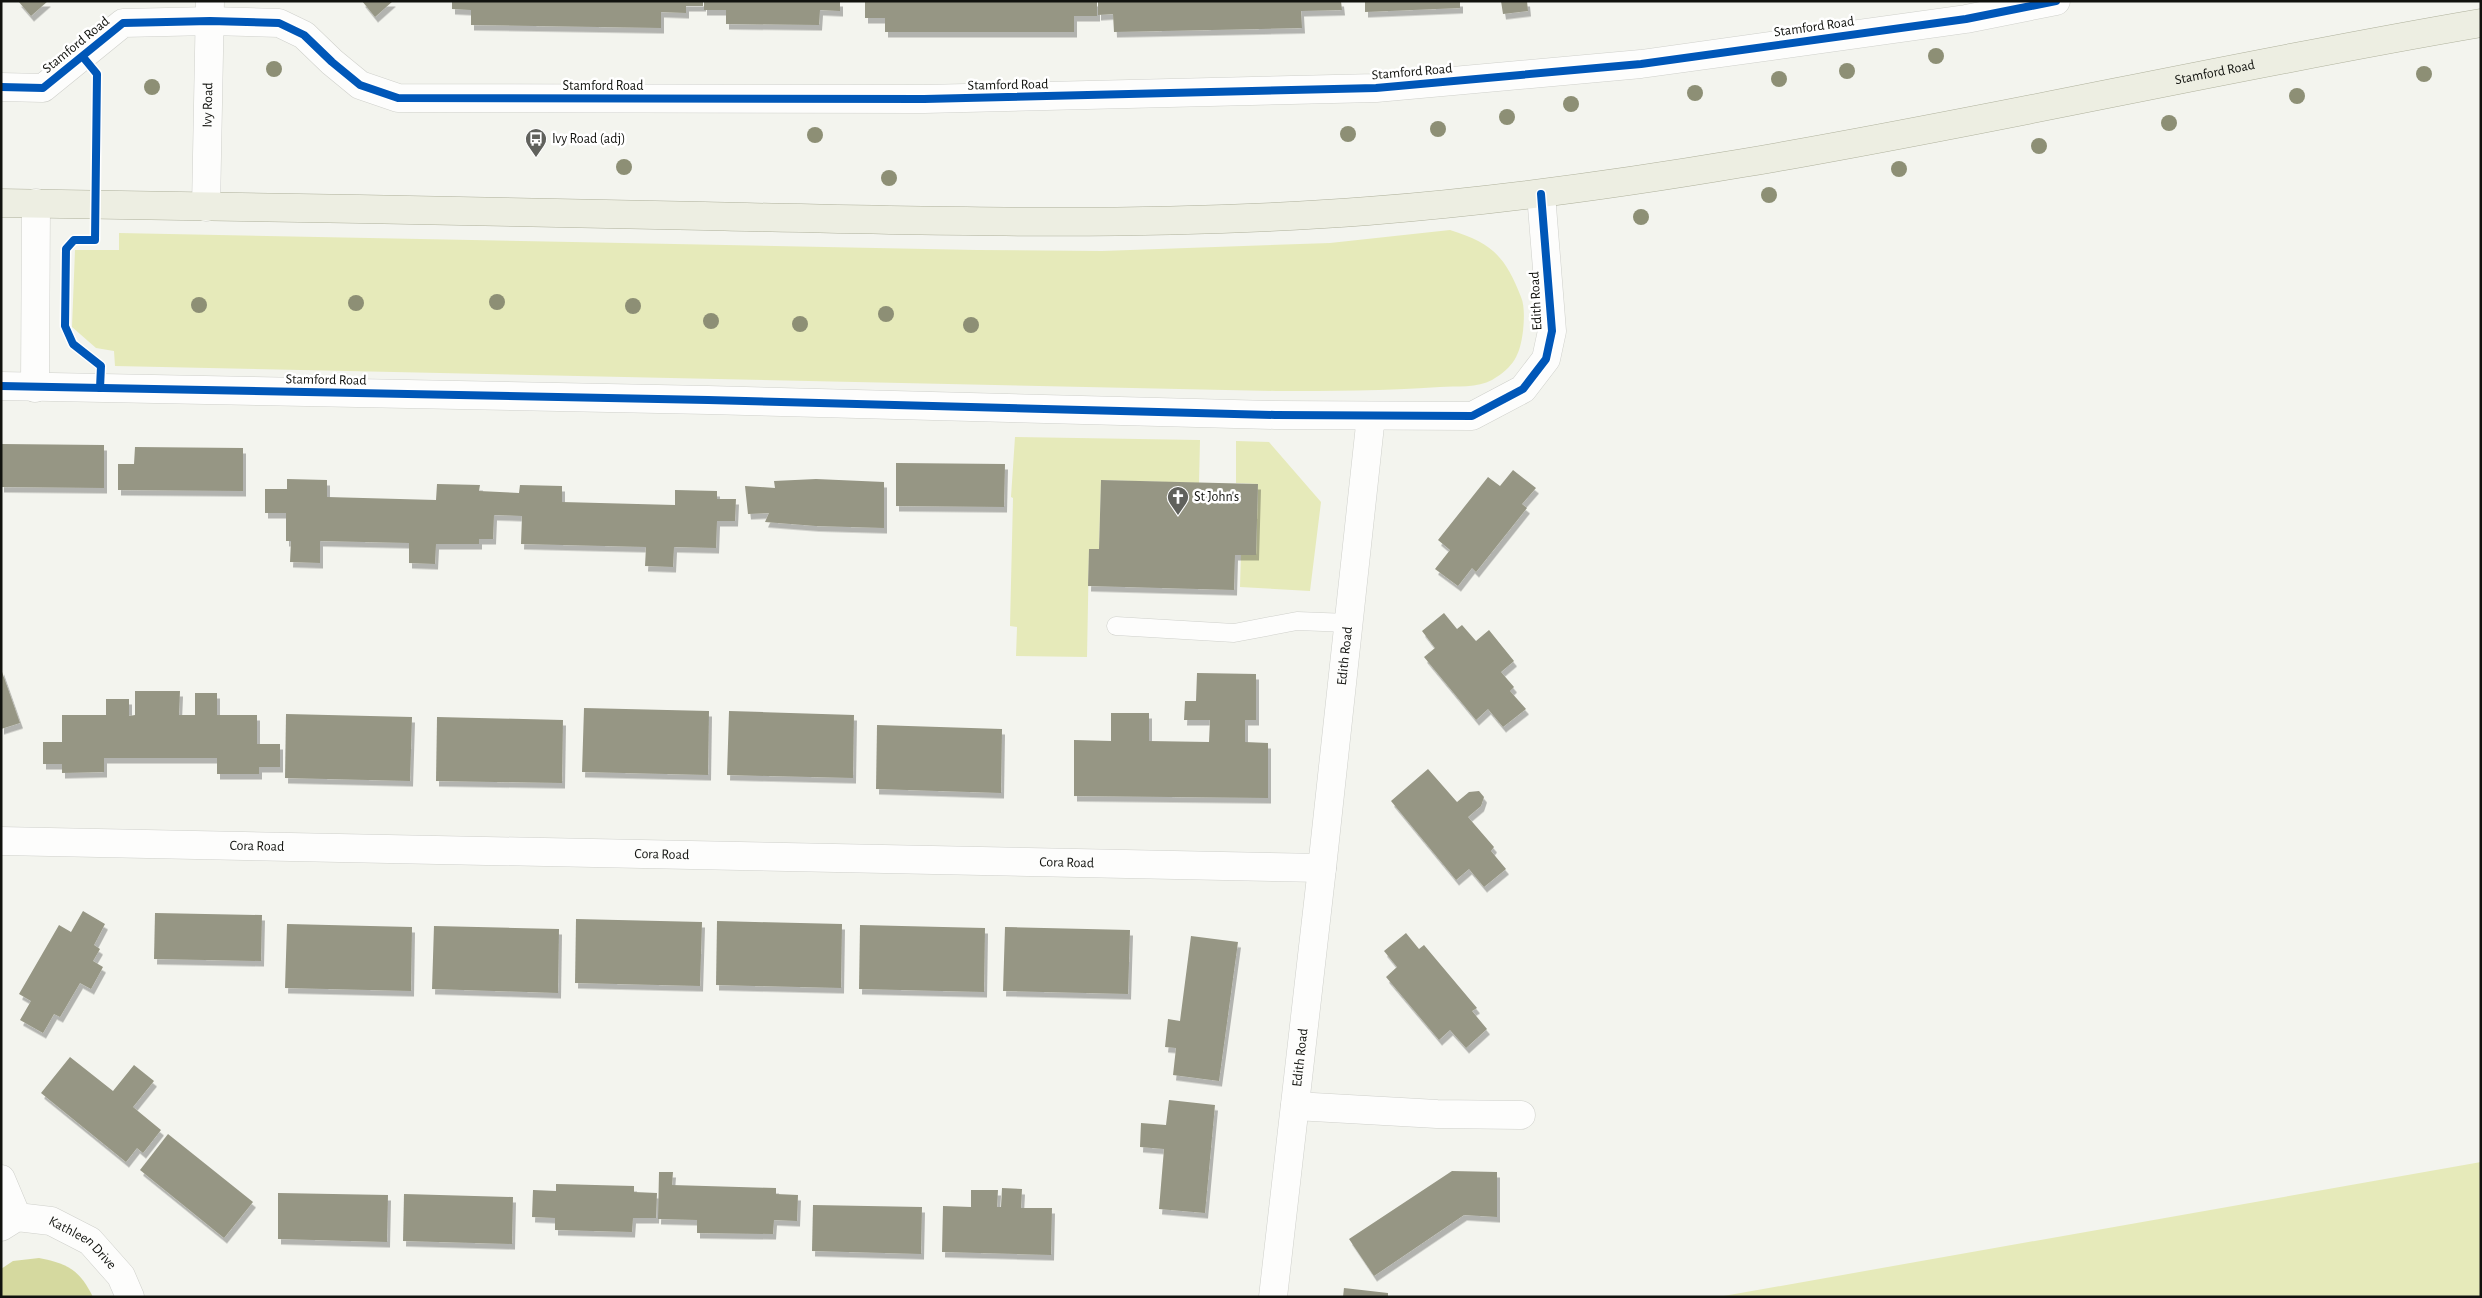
<svg xmlns="http://www.w3.org/2000/svg" width="2482" height="1298" font-family="'Alegreya Sans',sans-serif">
<defs>
<filter id="shadow"><feDropShadow dx="3" dy="5.5" stdDeviation="0" flood-color="#0004"/></filter>
</defs>
<rect width="100%" height="100%" fill="#f3f4ee"/>
<g fill="#e6eaba">
<path d="M1450,230C1492,243 1505,256 1521,297C1525,306 1524,321 1523,331C1520,355 1514,367 1492,380C1478,388 1456,386 1440,387C1385,391 1331,391 1276,391L115,366L114,351L96,348L72,327L75,250H119V233L977,250L1102,251L1330,243Z"/>
<path d="M1015,437L1200,440L1199,483L1101,480L1099,549H1089L1087,657L1016,656L1017,627L1010,626L1013,498L1011,497Z"/>
<path d="M1236,441L1269,442L1321,502L1310,591L1240,587L1241,554L1256,555L1258,484L1236,483Z"/>
<path d="M2481,1162V1297H1718Z"/>
</g>
<path fill="#d5d99f" d="M39,1258C68,1264 79,1269 93,1297H1V1269L13,1261Z"/>
<g fill="#969684" filter="url(#shadow)">
<path d="M18,1H48L31,16Z"/>
<path d="M362,1H393L375,17Z"/>
<path d="M452,1H703V6H686V13L661,12V28L471,25V10L452,9Z"/>
<path d="M704,1H840V11L820,10L819,25L726,24V10H704Z"/>
<path d="M865,1H1097V16H1074V32H885V18H865Z"/>
<path d="M1098,1H1341L1342,10L1301,11L1302,28L1114,32L1113,14L1098,15Z"/>
<path d="M1365,1H1460V8L1365,12Z"/>
<path d="M1501,1H1527L1528,11L1503,14Z"/>
<path d="M1,444L104,445V488L1,487Z"/>
<path d="M135,447L243,448V491L118,490V464H134Z"/>
<path d="M896,463L1005,464L1004,507L896,506Z"/>
<path d="M1513,470L1536,488L1522,504L1527,508L1476,572L1472,568L1458,586L1435,569L1450,550L1438,540L1488,477L1500,486Z"/>
<path d="M287,479L327,480V497L436,500L437,484L480,485L479,491L519,493L520,485L562,486V502L675,505V490L717,491V499H736L735,521H717L716,548L674,547L673,567L645,566L646,547L521,544L522,516L494,515L493,539H479V544H436L435,564L409,563V543L320,541V563L290,562L291,541H286V513H265V489H287Z"/>
<path d="M816,479L884,482V528L816,526L765,522L769,513L748,514L745,486L775,488L774,481Z"/>
<path d="M1101,480L1258,484L1256,555H1235L1234,590L1088,586L1089,549H1099Z"/>
<path d="M1444,613L1457,629L1462,625L1476,641L1489,630L1514,661L1501,672L1514,687L1510,691L1526,709L1503,727L1488,709L1476,720L1424,657L1435,648L1422,631Z"/>
<path d="M1,669L20,723L1,729Z"/>
<path d="M1197,673L1256,674V720H1245V742L1268,743V798L1074,796V740L1111,741V713H1149V741L1209,742L1210,720H1184L1185,701H1196Z"/>
<path d="M135,691H180L179,715H195V693H217V715H257V744H280V767H259V774H217V758H104V772L62,773V764H43V742H62V715H106V699H129V716L135,715Z"/>
<path d="M584,708L709,711L708,775L582,772Z"/>
<path d="M729,711L854,715L853,778L727,775Z"/>
<path d="M286,714L412,717L410,781L285,778Z"/>
<path d="M437,717L563,720L562,783L436,781Z"/>
<path d="M877,725L1002,729L1001,793L876,789Z"/>
<path d="M1428,769L1457,802L1469,792L1479,791L1484,797L1481,806L1468,817L1494,847L1491,851L1506,869L1484,887L1469,869L1456,880L1391,801Z"/>
<path d="M83,911L105,924L94,945L100,949L93,961L103,967L91,989L80,983L60,1017L54,1014L43,1033L20,1020L31,1001L19,994L59,925L71,932Z"/>
<path d="M155,913L262,915L261,961L154,959Z"/>
<path d="M576,919L702,922L700,986L575,983Z"/>
<path d="M717,921L842,924L841,988L716,985Z"/>
<path d="M287,924L412,927L411,991L285,988Z"/>
<path d="M860,925L985,928L984,992L859,989Z"/>
<path d="M434,926L559,929L558,993L432,989Z"/>
<path d="M1005,927L1130,930L1128,994L1003,991Z"/>
<path d="M1406,933L1419,949L1424,945L1477,1008L1472,1011L1487,1029L1466,1048L1450,1030L1439,1040L1386,977L1397,967L1384,951Z"/>
<path d="M1191,936L1238,942L1219,1081L1173,1075L1176,1048L1165,1047L1168,1019L1180,1021Z"/>
<path d="M70,1057L113,1091L134,1065L154,1081L133,1107L161,1130L143,1153L137,1148L126,1162L41,1093Z"/>
<path d="M1169,1100L1215,1105L1205,1213L1159,1209L1164,1149L1140,1147L1141,1123L1166,1125Z"/>
<path d="M168,1134L253,1202L224,1238L140,1170Z"/>
<path d="M1452,1171L1497,1172V1217L1464,1215L1374,1276L1349,1239Z"/>
<path d="M659,1172H673L672,1185L776,1188V1194L798,1195L797,1221L774,1220L773,1234L697,1233V1220L658,1219Z"/>
<path d="M556,1184L634,1186V1192L657,1193L656,1218H633L632,1232L555,1230V1218L532,1217L533,1190L556,1191Z"/>
<path d="M1002,1188L1022,1189L1021,1208H1052L1051,1255L942,1252L943,1206L971,1207V1190H998L997,1207H1001Z"/>
<path d="M278,1193L388,1195L387,1242L278,1239Z"/>
<path d="M404,1194L513,1197L512,1244L403,1241Z"/>
<path d="M813,1205L922,1207L921,1254L812,1251Z"/>
<path d="M1344,1288L1388,1293V1297H1343Z"/>
</g>
<g fill="none" stroke-linecap="round" stroke-linejoin="round">
<g stroke="#cfd0cb" stroke-width="19">
<path id="lane" d="M1116,626L1234,633L1297,621L1349,623"/>
</g>
<g stroke="#cfd0cb" stroke-width="29">
<g id="street">
<path d="M1,87L43,88L123,23L210,21L279,23L304,35L332,62L360,85L398,98L924,99L1376,88L1641,64L1966,19L2056,1"/>
<path id="s1" d="M206,207L210,1"/>
<path d="M1,386L708,400L1275,415L1472,416L1523,389L1546,359L1552,331L1541,194"/>
<path d="M35,388L36,203"/>
<path id="s2" d="M1,841L1322,868"/>
<path d="M1295,1106L1437,1114L1521,1115"/>
<path d="M1,1179L17,1217"/>
<path id="s3" d="M1,1227L17,1217L51,1221L90,1241L121,1276L130,1297"/>
<path id="s4" d="M1273,1297L1322,868L1371,416"/>
</g>
</g>
<g stroke="#afb19c" stroke-width="29">
<g id="primary">
<path id="s5" d="M1,203C235,206 470,211 704,216C925,221 1147,228 1368,211C1744,182 2110,86 2481,23"/>
</g>
</g>
<use href="#lane" stroke="#fdfdfc" stroke-width="18"/>
<use href="#street" stroke="#fdfdfc" stroke-width="28"/>
<use href="#primary" stroke="#edeee2" stroke-width="28"/>
<g stroke="#fff" stroke-width="11">
<g id="cycleway">
<path d="M83,57L97,74L95,240H74L66,249L65,326L73,344L101,366L100,388"/>
<path d="M1,87L43,88L123,23L210,21L279,23L304,35L332,62L360,85L398,98L924,99L1376,88L1641,64L1966,19L2056,1"/>
<path d="M1,386L708,400L1275,415L1472,416L1523,389L1546,359L1552,331L1541,194"/>
</g>
</g>
<use href="#cycleway" stroke="#0057b8" stroke-width="8"/>
</g>
<g fill="#8d8f75">
<circle cx="1936" cy="56" r="8"/>
<circle cx="274" cy="69" r="8"/>
<circle cx="1847" cy="71" r="8"/>
<circle cx="2424" cy="74" r="8"/>
<circle cx="1779" cy="79" r="8"/>
<circle cx="152" cy="87" r="8"/>
<circle cx="1695" cy="93" r="8"/>
<circle cx="2297" cy="96" r="8"/>
<circle cx="1571" cy="104" r="8"/>
<circle cx="1507" cy="117" r="8"/>
<circle cx="2169" cy="123" r="8"/>
<circle cx="1438" cy="129" r="8"/>
<circle cx="1348" cy="134" r="8"/>
<circle cx="815" cy="135" r="8"/>
<circle cx="2039" cy="146" r="8"/>
<circle cx="624" cy="167" r="8"/>
<circle cx="1899" cy="169" r="8"/>
<circle cx="889" cy="178" r="8"/>
<circle cx="1769" cy="195" r="8"/>
<circle cx="1641" cy="217" r="8"/>
<circle cx="497" cy="302" r="8"/>
<circle cx="356" cy="303" r="8"/>
<circle cx="199" cy="305" r="8"/>
<circle cx="633" cy="306" r="8"/>
<circle cx="886" cy="314" r="8"/>
<circle cx="711" cy="321" r="8"/>
<circle cx="800" cy="324" r="8"/>
<circle cx="971" cy="325" r="8"/>
</g>
<defs>
<g id="bus-pin" transform="scale(1.125)"><path d="M0 17L-7.5 6A9.5 9.5 0 1 1 7.5 6Z" fill="#60615c" stroke="#fff"/><path d="M-5-6H5V4H4V6H2V4H-2V6H-4V4H-5ZM-3.5-4V0h7V-4ZM-3.5 1.2v1.5H-2V1.2ZM2 1.2v1.5H3.5V1.2Z" fill="#fff"/></g>
<g id="church-pin" transform="scale(1.125)"><path d="M0 17L-7.5 6A9.5 9.5 0 1 1 7.5 6Z" fill="#60615c" stroke="#fff"/><path d="M-1.2-6h2.4v3.5h3.3v2.4h-3.3V6h-2.4V-.1h-3.3v-2.4h3.3Z" fill="#fff"/></g>
</defs>
<g fill-rule="evenodd">
<use href="#bus-pin" x="536" y="139"/>
<use href="#church-pin" x="1178" y="497"/>
</g>
<g text-anchor="middle" dominant-baseline="central" stroke-width="5" stroke-linejoin="round" paint-order="stroke">
<g font-size="14" fill="#11120e" stroke="#fff">
<text transform="translate(1814 27) rotate(-8)">Stamford Road</text>
<text transform="translate(76 45) rotate(-39)">Stamford Road</text>
<text transform="translate(1412 72) rotate(-5)">Stamford Road</text>
<text stroke="none"><textPath href="#s5" startOffset="2226">Stamford Road</textPath></text>
<text transform="translate(1008 85) rotate(-1)">Stamford Road</text>
<text x="603" y="86">Stamford Road</text>
<text stroke="none"><textPath href="#s1" startOffset="102">Ivy Road</textPath></text>
<text transform="translate(1536 301) rotate(-93)">Edith Road</text>
<text transform="translate(326 380) rotate(1)">Stamford Road</text>
<text stroke="none"><textPath href="#s4" startOffset="645">Edith Road</textPath></text>
<text stroke="none"><textPath href="#s2" startOffset="256">Cora Road</textPath></text>
<text stroke="none"><textPath href="#s2" startOffset="661">Cora Road</textPath></text>
<text stroke="none"><textPath href="#s2" startOffset="1066">Cora Road</textPath></text>
<text stroke="none"><textPath href="#s4" startOffset="241">Edith Road</textPath></text>
<text stroke="none"><textPath href="#s3" startOffset="92">Kathleen Drive</textPath></text>
</g>
<g font-size="14" fill="#11120e" stroke="#fff" text-anchor="start">
<text x="552" y="139">Ivy Road (adj)</text>
<text x="1194" y="497">St John's</text>
</g>
</g>
<rect width="2482" height="1298" fill="none" stroke="#11120e" stroke-width="5"/>
</svg>
